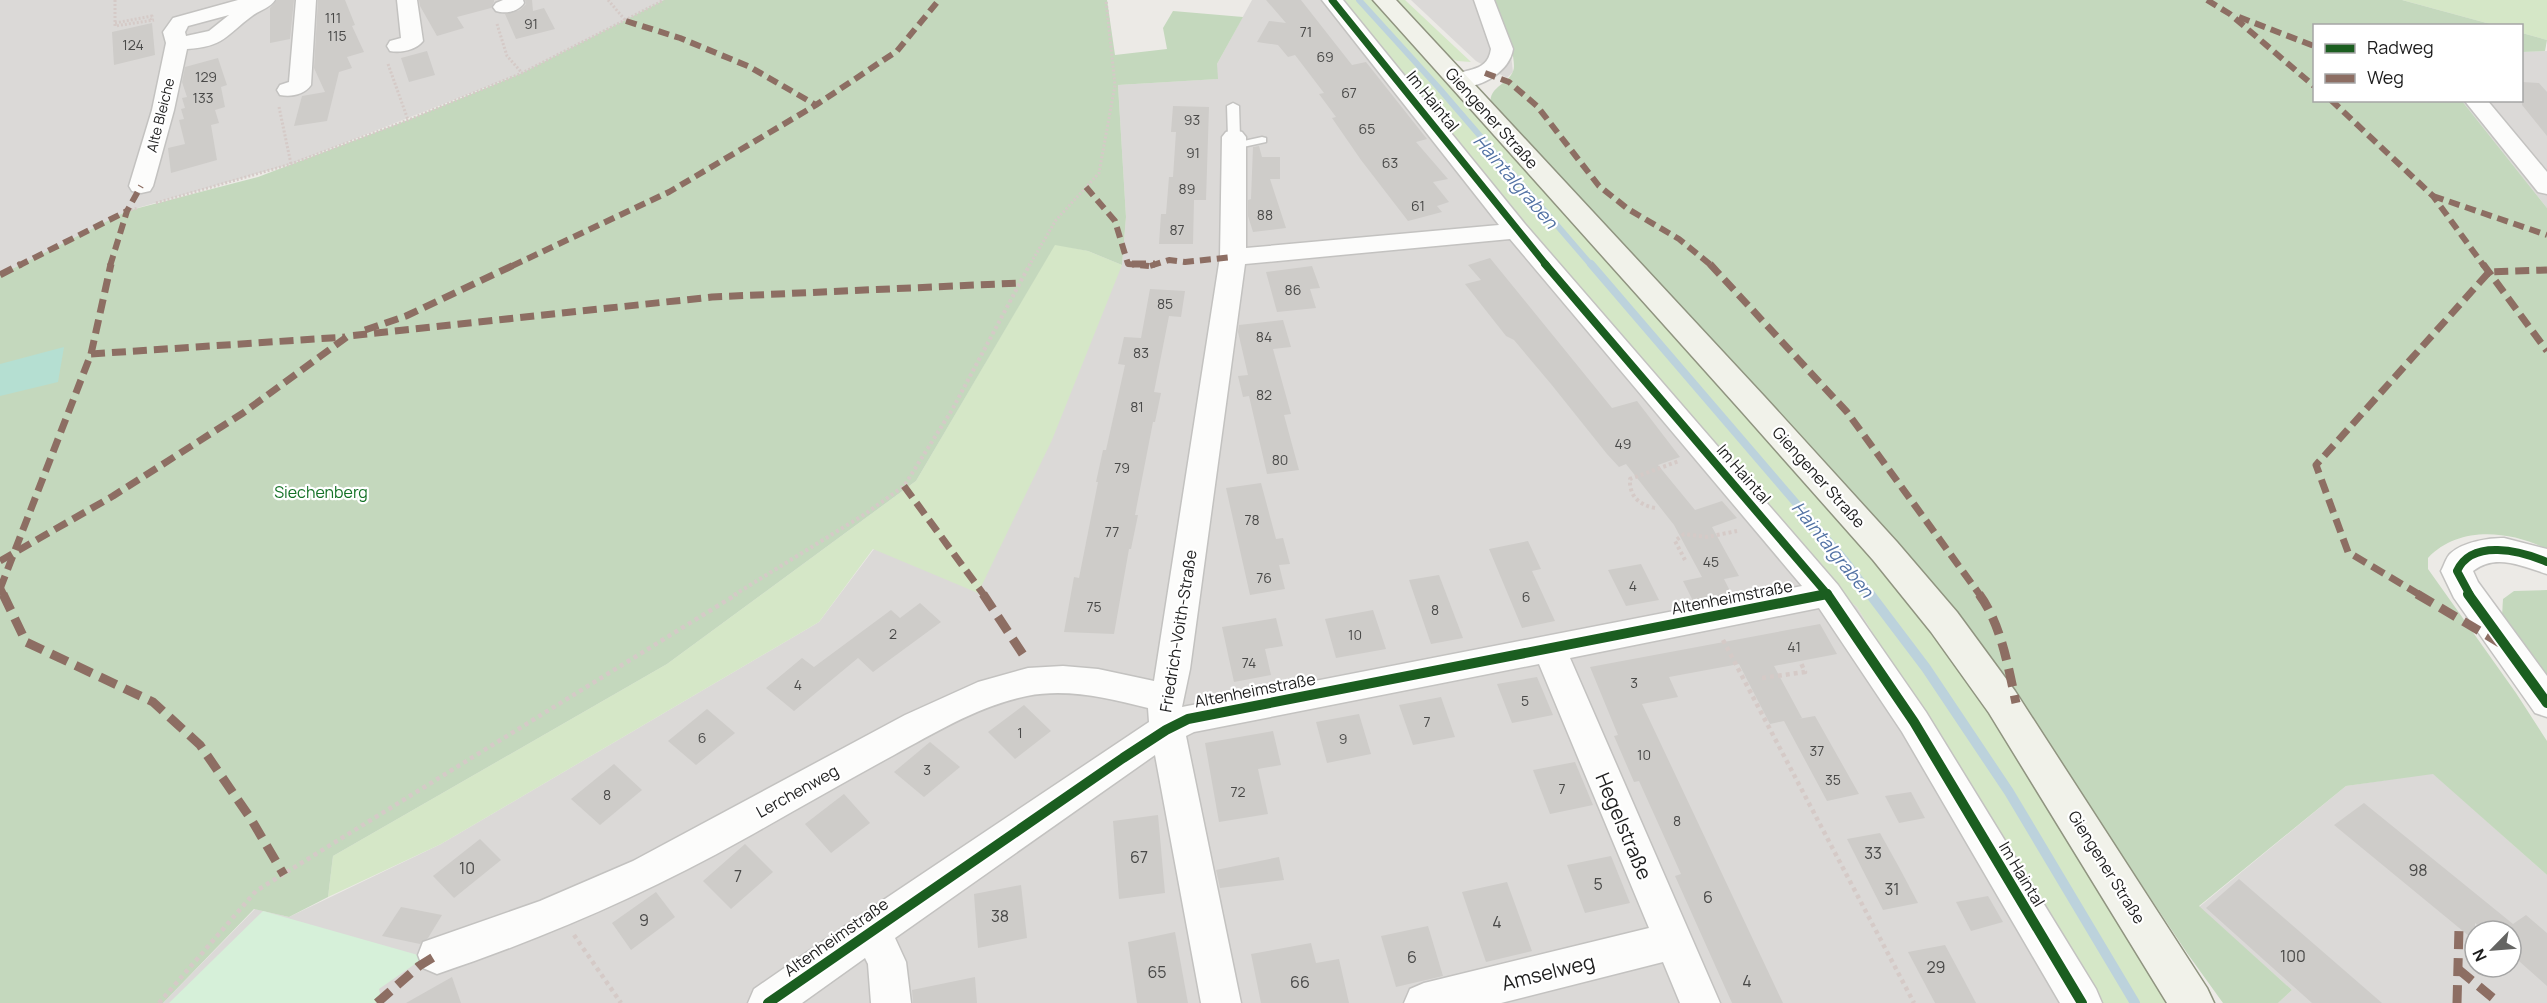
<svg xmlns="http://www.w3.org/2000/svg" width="2547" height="1003" font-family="Manrope,sans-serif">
<rect width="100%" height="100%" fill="#eceae6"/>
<g fill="#dbd9d7" fill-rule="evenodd">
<path d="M0,0H664L522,73L291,164L127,211L0,275Z"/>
<path d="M1252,0H1339L1842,595L1857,607L2097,1003H163L255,909L289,917L441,844L819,622L874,549L1122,265L1126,217L1118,85L1217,79V64Z"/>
<path d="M1411,0H1491L1510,47L1513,72L1507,78L1476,61Z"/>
<path d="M2547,51V208L2462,101L2522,100V52Z"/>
<path d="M2433,773L2547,875V1003H2278L2292,990L2199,907L2346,786ZM2475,931H2511V967H2475Z"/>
</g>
<g fill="#d5e7c7">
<path d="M1339,0H1375L1891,578L1949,650L2060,824L2167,1003H2097L1857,607L1842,595L1530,235Z"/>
<path d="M1394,0H1405L1471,62L1457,61L1447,56Z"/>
<path d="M2402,0H2547V40L2522,33V26L2494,25Z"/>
<path d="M1055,244L1088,251L1122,265L1052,440L978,593L873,549L819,622L441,844L328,897L333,856L667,664L916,481Z"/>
</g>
<g fill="#c4d8bd">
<path d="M664,0H1107L1115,55L1167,49L1163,28L1173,11L1243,17L1217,64L1218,79L1118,85L1126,217L1122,265L1088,251L1055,245L916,481L667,664L333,856L328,897L289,917L254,909L163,1003H0V275L127,211L258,177L408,120L522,73Z"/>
<path d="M1491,0H2402L2494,25L2314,26V100L2462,101L2547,208V549C2510,531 2459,525 2428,558V569L2516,693L2547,741V875L2433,774L2346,786L2199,906L2292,990L2278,1003H2223L2187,953L2022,705L1492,107C1484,86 1514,84 1514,66C1514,44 1499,20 1491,0Z"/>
<path d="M2522,33L2547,40L2545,51L2522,52Z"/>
<path d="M2547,590V681L2502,616L2503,599L2514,591Z"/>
</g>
<path fill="#d6f0d9" d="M263,911L425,957L379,989L382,1003H169Z"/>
<path fill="#b5dfd2" d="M64,347L58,382L0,396V364Z"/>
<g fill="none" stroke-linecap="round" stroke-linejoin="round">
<path stroke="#bcd2dc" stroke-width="6" d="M1359,0L1438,87L1592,266"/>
<path stroke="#bcd2dc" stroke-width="8" d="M1591,264L1844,559L1871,595"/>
<path stroke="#bcd2dc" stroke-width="10" d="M1870,594L1926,668L2009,792L2135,1003"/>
</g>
<g fill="#ceccc9">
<path d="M277,0H294L290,39L270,43V8Z"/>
<path d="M318,0H345L355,25L352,26L364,52L347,57L352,68L339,72L327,121L294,126L302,96L325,92L314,68Z"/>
<path d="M419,0H494V2L491,8L457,17L464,28L437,36L420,6Z"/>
<path d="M525,0H532L533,11L544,8L555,29L516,39L505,14L520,10L526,4Z"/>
<path d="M1266,0H1301L1352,65L1366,62L1427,139L1416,142L1448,179L1433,182L1449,202L1437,206L1442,212L1408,221L1361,160L1332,118L1336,117L1319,94L1324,93L1295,55L1288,57L1278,45L1257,42L1269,21L1286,23Z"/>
<path d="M152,23L155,55L114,65L112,32Z"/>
<path d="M427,51L435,75L409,82L401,58Z"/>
<path d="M218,58L227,85L221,87L225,107L215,110L219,123L211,125L217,160L171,173L168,148L185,144L179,120L184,119L181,109L185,108L182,98L187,97L182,82L185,67Z"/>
<path d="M2522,82L2539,83L2547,92V136L2522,105Z"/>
<path d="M1173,106L1209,107L1206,200H1194L1193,244H1159L1161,214H1166L1169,177H1173L1176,132H1171Z"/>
<path d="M1259,146L1262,157H1280V179H1270L1286,228L1253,232L1248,216V200L1251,199L1253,147Z"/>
<path d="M1490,258L1612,408L1637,401L1680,457L1658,465L1695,510L1722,501L1737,518L1712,527L1739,576L1724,579L1733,597L1695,605L1683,581L1702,577L1674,525L1626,464L1619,467L1607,454L1551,384L1514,340L1506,336L1465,284L1481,280L1468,265Z"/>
<path d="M1312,266L1320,288L1310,289L1316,308L1277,312L1266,272Z"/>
<path d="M1150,289L1185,291L1181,317L1169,316L1154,392L1161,393L1155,422H1153L1135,515H1138L1131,549H1129L1114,634L1064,632L1074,577L1079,578L1098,482H1096L1103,450H1106L1125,365L1118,364L1124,337L1141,338Z"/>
<path d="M1283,320L1291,347L1273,349L1291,414L1284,415L1299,470L1267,474L1249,396L1243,397L1238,376L1248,375L1238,332L1239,325Z"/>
<path d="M1261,483L1276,539L1283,538L1290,564L1279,565L1285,589L1250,595L1226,488Z"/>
<path d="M1528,541L1541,569L1532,571L1555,621L1522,628L1489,549Z"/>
<path d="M1641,564L1659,600L1626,606L1608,570Z"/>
<path d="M1439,575L1463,638L1431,644L1409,580Z"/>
<path d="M920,603L941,622L873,672L858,658L794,711L766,688L802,658L814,667L891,610L900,618Z"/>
<path d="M1373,610L1386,649L1336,658L1325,619Z"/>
<path d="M1276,618L1283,646L1265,649L1271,675L1234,682L1222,627Z"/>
<path d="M1820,624L1837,654L1774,666L1802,718L1798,719L1815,716L1859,794L1827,801L1784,721L1770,724L1739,664L1669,677L1678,697L1642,704L1783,1003H1732L1675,876L1681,874L1639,781L1634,782L1614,736L1618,735L1590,667Z"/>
<path d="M1537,677L1553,715L1512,723L1497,684Z"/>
<path d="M1441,697L1455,737L1413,745L1399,705Z"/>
<path d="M1024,705L1051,731L1015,759L988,732Z"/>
<path d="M707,709L735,733L696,765L668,741Z"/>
<path d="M1359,714L1371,754L1327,763L1316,722Z"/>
<path d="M1273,731L1281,765L1258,769L1268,814L1219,822L1205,743Z"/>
<path d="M930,742L960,767L924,797L894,772Z"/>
<path d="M1575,762L1593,805L1550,814L1533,770Z"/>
<path d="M614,764L642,790L600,825L571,799Z"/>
<path d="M1911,792L1925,818L1899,823L1885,796Z"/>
<path d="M844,794L870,823L831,853L805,824Z"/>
<path d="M2364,803L2513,924L2526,915L2547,933V986L2511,954V931H2484L2475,923V941L2334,825Z"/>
<path d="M1158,815L1165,893L1119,899L1113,821Z"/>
<path d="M1880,833L1900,869L1918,903L1883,910L1847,839Z"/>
<path d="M480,839L501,860L454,898L433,876Z"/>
<path d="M745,844L773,872L731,909L703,881Z"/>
<path d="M1611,856L1630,903L1585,913L1567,865Z"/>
<path d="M1279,857L1284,880L1220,888L1216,870Z"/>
<path d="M2239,879L2382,1003H2312L2206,908Z"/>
<path d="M1507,882L1532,951L1486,962L1462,892Z"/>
<path d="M1021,885L1027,938L978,948L974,894Z"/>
<path d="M656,892L675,917L631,950L612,923Z"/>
<path d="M1988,896L2003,922L1971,931L1956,902Z"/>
<path d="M401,907L442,915L428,938L420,944L382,936Z"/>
<path d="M1428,926L1443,976L1396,987L1381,936Z"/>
<path d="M1175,932L1188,1003H1137L1128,942Z"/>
<path d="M1311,943L1316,963L1339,959L1349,1003H1261L1251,954Z"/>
<path d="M1945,945L1966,984L1976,1003H1935L1908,952Z"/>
<path d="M452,977L461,1003H406Z"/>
<path d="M975,977L977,1003H913L912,990Z"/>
</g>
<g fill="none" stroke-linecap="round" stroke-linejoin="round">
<g stroke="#c3c2c0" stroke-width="3">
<g id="lane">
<path d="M1233,103L1239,106L1240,137L1234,140L1228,137L1227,106Z"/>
<path d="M1262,137L1266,138V142L1234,149L1228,146L1230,144Z"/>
</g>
</g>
<g stroke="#c3c2c0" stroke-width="3">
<g id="street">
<path d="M238,0H275C270,8 260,10 252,16C226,35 224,47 187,49L174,110L153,186L150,191L141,193L132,191L129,186L152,110L166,43L163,32L173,18ZM229,15L209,31L186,36L185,32L188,26Z"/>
<path d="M296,0H316L311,85C304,95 291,97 280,95L277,90L280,85L289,82Z"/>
<path d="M397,0H417L423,41C416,50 401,53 390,51L387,46L390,41L401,38Z"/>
<path d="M503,0H523L524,3C518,12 505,14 496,11L493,7L496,3Z"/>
<path d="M1322,0H1343L1525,224L1838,585L1926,712L2096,989L2102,1003H2060L1902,732L1819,608L1570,658L1720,1003H1680L1663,962L1501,1003H1404L1410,989L1424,983L1649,928L1539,664L1194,732L1186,736L1241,1003H1201L1155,755L895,938L906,962L911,1003H871L868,964L865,958L802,1003H748L754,989L858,917L1149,722L1148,708C1108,698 1067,688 1027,696C979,706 936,732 894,755C844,782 794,811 744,839C646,894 544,938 437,974L423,968L418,955L423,942L540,901L633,861L905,715L978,682L1028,668L1063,666L1098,669L1154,681L1220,257L1222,137L1226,132L1234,130L1242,132L1246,137V248L1499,225ZM1510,239L1802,586L1182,707L1190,669L1245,264Z"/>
<path d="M1474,0H1494L1513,49C1509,74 1475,92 1451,86L1448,81C1459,65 1487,77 1491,49Z"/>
<path d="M2464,100H2487L2547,172V194L2538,192Z"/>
<path d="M2504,538L2547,549V574C2522,566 2496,553 2473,571L2478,582L2547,676V717L2535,713L2454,598L2441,571C2444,566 2446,557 2451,553C2463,542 2488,538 2504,538Z"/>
</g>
</g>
<g stroke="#909480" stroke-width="3">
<path id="secondary" d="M1373,0H1396L1764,396L1897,542L1957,612L2015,691L2207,988L2214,1003H2167L1989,713L1931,632L1873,560L1742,412Z"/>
</g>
<g stroke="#d5cac7" stroke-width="3" stroke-dasharray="2 2" stroke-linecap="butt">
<path d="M115,0V26L154,20"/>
<path d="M608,0L626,21"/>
<path d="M115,23L152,16L151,20"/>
<path d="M497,24L507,56L522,73"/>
<path d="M388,64L408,120"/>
<path d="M279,107L291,164"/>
<path d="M156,203L291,164L408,120L522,73L664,0"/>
<path d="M127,211L138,208"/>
<path d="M1029,266L1056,220L1099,173L1115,85L1106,0"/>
</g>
<g stroke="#d5cac7" stroke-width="4" stroke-dasharray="3 3" stroke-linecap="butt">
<path d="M1655,508C1639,505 1629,496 1630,479L1679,461"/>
<path d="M1685,560L1675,541L1684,534L1707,537L1737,531"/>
<path d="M734,595L865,514L904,486L952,410L1030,264"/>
</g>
<g stroke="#d5cac7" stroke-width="4.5" stroke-dasharray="4 4" stroke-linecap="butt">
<path d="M1723,640L1914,1003"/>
<path d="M1762,678L1805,672L1800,661"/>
<path d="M574,935L621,1003"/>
<path d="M159,1003L256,891L737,594"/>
</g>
<use href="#lane" fill="#fcfcfb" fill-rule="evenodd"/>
<use href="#street" fill="#fcfcfb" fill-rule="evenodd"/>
<use href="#secondary" fill="#f1f2ea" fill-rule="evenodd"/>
<g stroke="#8d6e63" stroke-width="6" stroke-dasharray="11 6" stroke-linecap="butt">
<path d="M2207,0L2230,14L2314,86"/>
<path d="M2239,17L2314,46"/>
<path d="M626,21L680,38L750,67L816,105"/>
<path d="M1485,73L1509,82L1537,106L1599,186L1628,209L1679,239L1712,266"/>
<path d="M2331,100L2433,196L2484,266"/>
<path d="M1086,187L1115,221L1128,264L1149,266"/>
<path d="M2433,196L2547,235"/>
<path d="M18,266L127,211"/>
<path d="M110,266L127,211L141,186"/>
<path d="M512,266L669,192L816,105L897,51L939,0"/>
<path d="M1150,266L1169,260L1185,262L1233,257"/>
</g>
<g stroke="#8d6e63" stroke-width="7" stroke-dasharray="14 7" stroke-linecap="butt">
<path d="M1132,264H1155"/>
<path d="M1710,264L1847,412L1980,595"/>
<path d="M2483,264L2547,351"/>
<path d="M0,275L21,264"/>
<path d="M365,330L406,316L516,264"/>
<path d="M91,354L345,337"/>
<path d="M904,486L984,595"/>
<path d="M0,561L113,496L243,413L348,336L712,297L1020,283"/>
<path d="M0,587L4,595"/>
<path d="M0,589L91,354L111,264"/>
<path d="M2420,595L2348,552L2316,465L2489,272L2547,270"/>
</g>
<g stroke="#8d6e63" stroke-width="9" stroke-dasharray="18 9" stroke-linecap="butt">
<path d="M3,594L26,642L153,702L200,745L251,819L284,875"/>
<path d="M983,594L1024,656"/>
<path d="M1979,594C2001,624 2008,666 2016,703"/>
<path d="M2417,594L2500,643"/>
<path d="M2458,969L2499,1003"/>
<path d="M377,1003L419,966L437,955"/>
<path d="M2457,1003L2459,928"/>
</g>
<g stroke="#fff" stroke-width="10">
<path id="cycleway-far2" d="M1332,0L1547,266"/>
</g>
<g stroke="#fff" stroke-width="12">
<g id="cycleway-far1">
<path d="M1545,264L1828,595"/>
<path d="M1822,595L1827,594"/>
<path d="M2470,595L2457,571C2472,538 2521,551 2547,562"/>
</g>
</g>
<g stroke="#fff" stroke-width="14">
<g id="cycleway">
<path d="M1827,594L1914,722L2082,1003"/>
<path d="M2468,594L2547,703"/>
<path d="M768,1003L1123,758L1166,730L1188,719L1827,594"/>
</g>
</g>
<use href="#cycleway-far2" stroke="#1b5e20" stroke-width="7"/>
<use href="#cycleway-far1" stroke="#1b5e20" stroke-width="8"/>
<use href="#cycleway" stroke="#1b5e20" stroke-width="10"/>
</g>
<g text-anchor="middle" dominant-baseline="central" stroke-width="4.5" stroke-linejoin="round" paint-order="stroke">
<g font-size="14" fill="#494948">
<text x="333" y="17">111</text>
<text x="531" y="23">91</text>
<text x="1306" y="31">71</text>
<text x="337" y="35">115</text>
<text x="133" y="44">124</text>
<text x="1325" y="56">69</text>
<text x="206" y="76">129</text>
<text x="1349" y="92">67</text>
<text x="203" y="97">133</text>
<text x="1192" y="119">93</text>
<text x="1367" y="128">65</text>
<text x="1193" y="152">91</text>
<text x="1390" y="162">63</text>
<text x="1187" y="188">89</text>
<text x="1418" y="205">61</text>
<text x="1265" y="214">88</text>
<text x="1177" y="229">87</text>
<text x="1293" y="289">86</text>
<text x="1165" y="303">85</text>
<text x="1264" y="336">84</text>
<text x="1141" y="352">83</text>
<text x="1264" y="394">82</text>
<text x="1137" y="406">81</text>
<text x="1623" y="443">49</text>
<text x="1280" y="459">80</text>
<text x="1122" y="467">79</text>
<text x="1252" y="519">78</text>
<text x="1112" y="531">77</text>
<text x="1711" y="561">45</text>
<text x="1264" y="577">76</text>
<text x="1633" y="585">4</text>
<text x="1526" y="596">6</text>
<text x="1094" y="606">75</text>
<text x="1435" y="609">8</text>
<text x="893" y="633">2</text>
<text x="1355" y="634">10</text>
<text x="1794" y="646">41</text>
<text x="1249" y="662">74</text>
<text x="1634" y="682">3</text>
<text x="798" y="684">4</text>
<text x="1525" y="700">5</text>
<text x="1427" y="721">7</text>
<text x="1020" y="732">1</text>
<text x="702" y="737">6</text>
<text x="1343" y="738">9</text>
<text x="1817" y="750">37</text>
<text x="1644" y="754">10</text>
<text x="927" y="769">3</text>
<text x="1833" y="779">35</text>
<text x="1562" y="788">7</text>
<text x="1238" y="791">72</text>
<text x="607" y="794">8</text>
<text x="1677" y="820">8</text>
</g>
<g font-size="14" fill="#1d1d1d" stroke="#fff">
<text transform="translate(160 115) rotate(-76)">Alte Bleiche</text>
</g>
<g font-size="16" fill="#1d1d1d" stroke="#fff">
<text transform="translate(1433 101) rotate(51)">Im Haintal</text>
<text transform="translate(1492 118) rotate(48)">Giengener Straße</text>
<text transform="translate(1744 474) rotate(49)">Im Haintal</text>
<text transform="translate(1819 477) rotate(48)">Giengener Straße</text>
<text transform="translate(1732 597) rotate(-11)">Altenheimstraße</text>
<text transform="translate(1178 631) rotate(-81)">Friedrich-Voith-Straße</text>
<text transform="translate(1255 690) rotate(-11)">Altenheimstraße</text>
<text transform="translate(797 791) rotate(-29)">Lerchenweg</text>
<text transform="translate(2107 867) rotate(58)">Giengener Straße</text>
<text transform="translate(2022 874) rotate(59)">Im Haintal</text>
<text transform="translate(836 937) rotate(-35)">Altenheimstraße</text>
</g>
<g font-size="16" fill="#157227" stroke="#fff">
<text x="321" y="492">Siechenberg</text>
</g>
<g font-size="16" fill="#494948">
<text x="1873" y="853">33</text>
<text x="1139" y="857">67</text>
<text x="467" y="868">10</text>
<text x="2418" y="870">98</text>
<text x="738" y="876">7</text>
<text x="1598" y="884">5</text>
<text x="1892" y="889">31</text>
<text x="1708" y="897">6</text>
<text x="1000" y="916">38</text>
<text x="644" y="920">9</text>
<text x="1497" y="922">4</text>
<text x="2293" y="956">100</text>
<text x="1412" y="957">6</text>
<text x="1936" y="967">29</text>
<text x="1157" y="972">65</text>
<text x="1747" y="981">4</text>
<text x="1300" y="982">66</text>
</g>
<g font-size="18" font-style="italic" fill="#5272a4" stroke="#fff">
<text transform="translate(1516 181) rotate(49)">Haintalgraben</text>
<text transform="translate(1833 549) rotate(51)">Haintalgraben</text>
</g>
<g font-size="20" fill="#1d1d1d" stroke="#fff">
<text transform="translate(1624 826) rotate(67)">Hegelstraße</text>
<text transform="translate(1548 972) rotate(-14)">Amselweg</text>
</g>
</g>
<rect x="2313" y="24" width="210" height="78" fill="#ffffff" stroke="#a5a5a5" stroke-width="1.5"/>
<rect x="2325" y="44" width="30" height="9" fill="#1b5e20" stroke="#a5a5a5" stroke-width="1.5"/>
<text x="2367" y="54" font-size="18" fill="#1d1d1d">Radweg</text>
<rect x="2325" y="74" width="30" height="9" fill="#8d6e63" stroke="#a5a5a5" stroke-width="1.5"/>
<text x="2367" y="84" font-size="18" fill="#1d1d1d">Weg</text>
<g transform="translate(2493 949) rotate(245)"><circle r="28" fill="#ffffff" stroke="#a5a5a5" stroke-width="1.5"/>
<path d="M0-4.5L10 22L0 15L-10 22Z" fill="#656563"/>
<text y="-9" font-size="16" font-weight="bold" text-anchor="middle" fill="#1d1d1d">N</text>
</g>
</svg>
